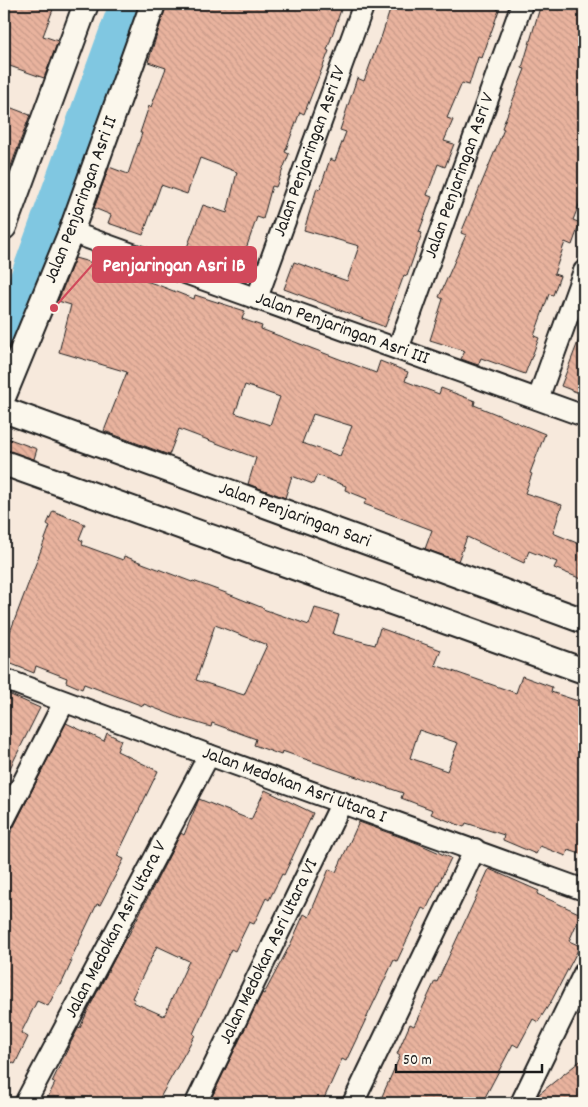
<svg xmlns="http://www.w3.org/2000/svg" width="588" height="1107" font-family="Dekko,sans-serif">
<defs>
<pattern id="building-back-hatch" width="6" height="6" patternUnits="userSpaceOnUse" patternTransform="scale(1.25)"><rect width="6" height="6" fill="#e9b39e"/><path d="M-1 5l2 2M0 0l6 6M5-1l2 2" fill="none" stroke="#c79988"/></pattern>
</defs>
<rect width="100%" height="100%" fill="#f7e9dc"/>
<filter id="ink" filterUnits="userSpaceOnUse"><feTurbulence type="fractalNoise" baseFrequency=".02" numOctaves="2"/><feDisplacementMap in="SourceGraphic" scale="10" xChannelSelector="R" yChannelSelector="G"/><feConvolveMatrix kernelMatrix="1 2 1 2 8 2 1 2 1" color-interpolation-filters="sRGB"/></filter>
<g filter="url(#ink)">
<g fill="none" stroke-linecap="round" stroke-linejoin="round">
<path stroke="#80c7e1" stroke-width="35" d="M4,343L127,4"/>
</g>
<g fill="url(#building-back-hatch)" stroke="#1c1c1c" fill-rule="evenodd">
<path d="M4,4H55L43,36L58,41L44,78L4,64Z"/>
<path d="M167,4H343L327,50L329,51L304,114L300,112L285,152L289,154L276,187L272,186L263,219L257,217L239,269L186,250L203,205L227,213L237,172L200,158L187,194L161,185L143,235L108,223L111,215L94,208L109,167L128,174L142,133H140L149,106L151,107L166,68L148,62Z"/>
<path d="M392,4H498L497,9L499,10L482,58L478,57L469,85L462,83L447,118L453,120L444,141L454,144L445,167L438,164L427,195L432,197L419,232L422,233L407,276L404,275L385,327L284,289L294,262L347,281L359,246L304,230L317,188L320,189L330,159L335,161L346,132L340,130L357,78L364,81L380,38H381Z"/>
<path d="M541,4H584V192L573,220L580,223L572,245L565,242L554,274L560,276L553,295L549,294L534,336L539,338L525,374L481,358L478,365L461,359L465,351L430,340L443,299L439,297L466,235L461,233L504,129L502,128L525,69L522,68Z"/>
<path d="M4,105L30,115L5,182L4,181Z"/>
<path d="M75,258L132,274L131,276L158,285L194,299L195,295L245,311L242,319L262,326L261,329L376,373L380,361L408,372L405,381L439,394L441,388L475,401L474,405L545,434L530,473L532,474L525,493L562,505L553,533L584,546V580L554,568L557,562L529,551L524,563L467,537L458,561L425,549L432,530L364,504L367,499L345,490L346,486L317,475L313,484L292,476L285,498L248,484L256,458L179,429L169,455L104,431L127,372L59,352L71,305L58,301ZM245,385L280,397L270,425L235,413ZM313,414L352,426L340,456L302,443Z"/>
<path d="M583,329H584V395L561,386Z"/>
<path d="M4,437L37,449L34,459L4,450Z"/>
<path d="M53,511L85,524L79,539L83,541L82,545L123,560L124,556L192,582L193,581L226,593L263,608V609L309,625L315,608L339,615L333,634L375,645L380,628L441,650L435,665L516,693L522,676L552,687L551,692L584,703V855L568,850L566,856L540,846L536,854L503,840L504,835L466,823L464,827L431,814L433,810L401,798L403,793L282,751L281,755L254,745L256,739L212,723L211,727L180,718L144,704L143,706L84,684L82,689L66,682L67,678L36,666L34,673L4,661V648L50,526L47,524ZM215,625L267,645L244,695L196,680ZM419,730L458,743L447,771L410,758Z"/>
<path d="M4,692L40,708L4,780Z"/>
<path d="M66,723L104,741L107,733L121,740L117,751L158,771L117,856L124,859L100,905L97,904L70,961H72L61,985H59L48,1006L37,1001L21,1033L28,1037L15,1064L4,1058V846Z"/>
<path d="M265,790L313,813L284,875L282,874L269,900L266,898L254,924L249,922L235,951L231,949L193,1034L195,1035L157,1103H45L55,1083L52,1082L71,1042L79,1027L80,1028L89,1008L126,937L127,938L181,833L184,835L199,799L251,820ZM157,946L189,961L164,1016L133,1002L134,999L132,998Z"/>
<path d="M359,822L417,843L451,858L426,910L422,908L397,961L394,960L346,1061L342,1059L322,1103H209L262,993L264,994L291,943L304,914L309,917L329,869L336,872Z"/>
<path d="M489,869L539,891L537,894L581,914L569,941L580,946L552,1000L538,1022L533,1019L518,1047L513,1044L482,1103H379L400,1056L397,1054L410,1024L414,1026L435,981L437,982Z"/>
<path d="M584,1058V1103H534L539,1094Z"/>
</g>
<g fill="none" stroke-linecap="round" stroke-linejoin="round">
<g stroke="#1c1c1c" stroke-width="24">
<g id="minor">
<path id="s1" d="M71,232L584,416"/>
<path id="s2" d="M257,298L364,4"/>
<path id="s3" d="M398,349L522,4"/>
<path d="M538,399L584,271"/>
<path id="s4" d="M4,679L209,755L584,890"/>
<path d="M4,820L64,702"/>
<path id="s5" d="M25,1103L209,755"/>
<path id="s6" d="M196,1103L342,802"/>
<path d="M353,1103L475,849"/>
<path d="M521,1103L584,973"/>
</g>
</g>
<g stroke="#1c1c1c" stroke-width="28">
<g id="tertiary">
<path d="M4,227L86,4"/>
<path id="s7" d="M4,395L71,232L153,4"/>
<path id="s8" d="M4,410L584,621"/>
<path d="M4,463L584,671"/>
</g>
</g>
<use href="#minor" stroke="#fbf7ec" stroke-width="20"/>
<use href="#tertiary" stroke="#fbf7ec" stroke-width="24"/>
</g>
</g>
<g text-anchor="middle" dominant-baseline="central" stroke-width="4" stroke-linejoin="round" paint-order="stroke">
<g font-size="19" fill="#1c1c1c" stroke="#fbf7ec">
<text stroke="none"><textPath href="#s2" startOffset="156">Jalan Penjaringan Asri IV</textPath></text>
<text stroke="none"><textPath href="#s3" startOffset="184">Jalan Penjaringan Asri V</textPath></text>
<text stroke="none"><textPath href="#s7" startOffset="210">Jalan Penjaringan Asri II</textPath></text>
<text stroke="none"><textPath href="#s1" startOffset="288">Jalan Penjaringan Asri III</textPath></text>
<text stroke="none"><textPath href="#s8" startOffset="309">Jalan Penjaringan Sari</textPath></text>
<text stroke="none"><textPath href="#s4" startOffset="309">Jalan Medokan Asri Utara I</textPath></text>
<text stroke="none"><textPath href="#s5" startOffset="196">Jalan Medokan Asri Utara V</textPath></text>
<text stroke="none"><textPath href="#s6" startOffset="168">Jalan Medokan Asri Utara VI</textPath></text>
</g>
</g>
<path fill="none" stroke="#d1495b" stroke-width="2" d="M54 308L93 264"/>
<circle fill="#d1495b" stroke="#fbf7ec" stroke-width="2" cx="54" cy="308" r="5"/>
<rect fill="#d1495b" stroke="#d1495b" stroke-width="2" x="93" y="247" width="163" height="35" rx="5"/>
<g font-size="20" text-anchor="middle" font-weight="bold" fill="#fff">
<text x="174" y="271">Penjaringan Asri 1B</text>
</g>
<rect width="588" height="1107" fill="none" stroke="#fbf7ec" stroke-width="20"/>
<rect x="10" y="10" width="568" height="1087" fill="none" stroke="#1c1c1c" stroke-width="2" filter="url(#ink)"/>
<path d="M396 1064v8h146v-8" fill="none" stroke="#1c1c1c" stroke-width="2.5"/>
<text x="403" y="1064" font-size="15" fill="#1c1c1c" stroke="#fbf7ec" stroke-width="4" paint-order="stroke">50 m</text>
</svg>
